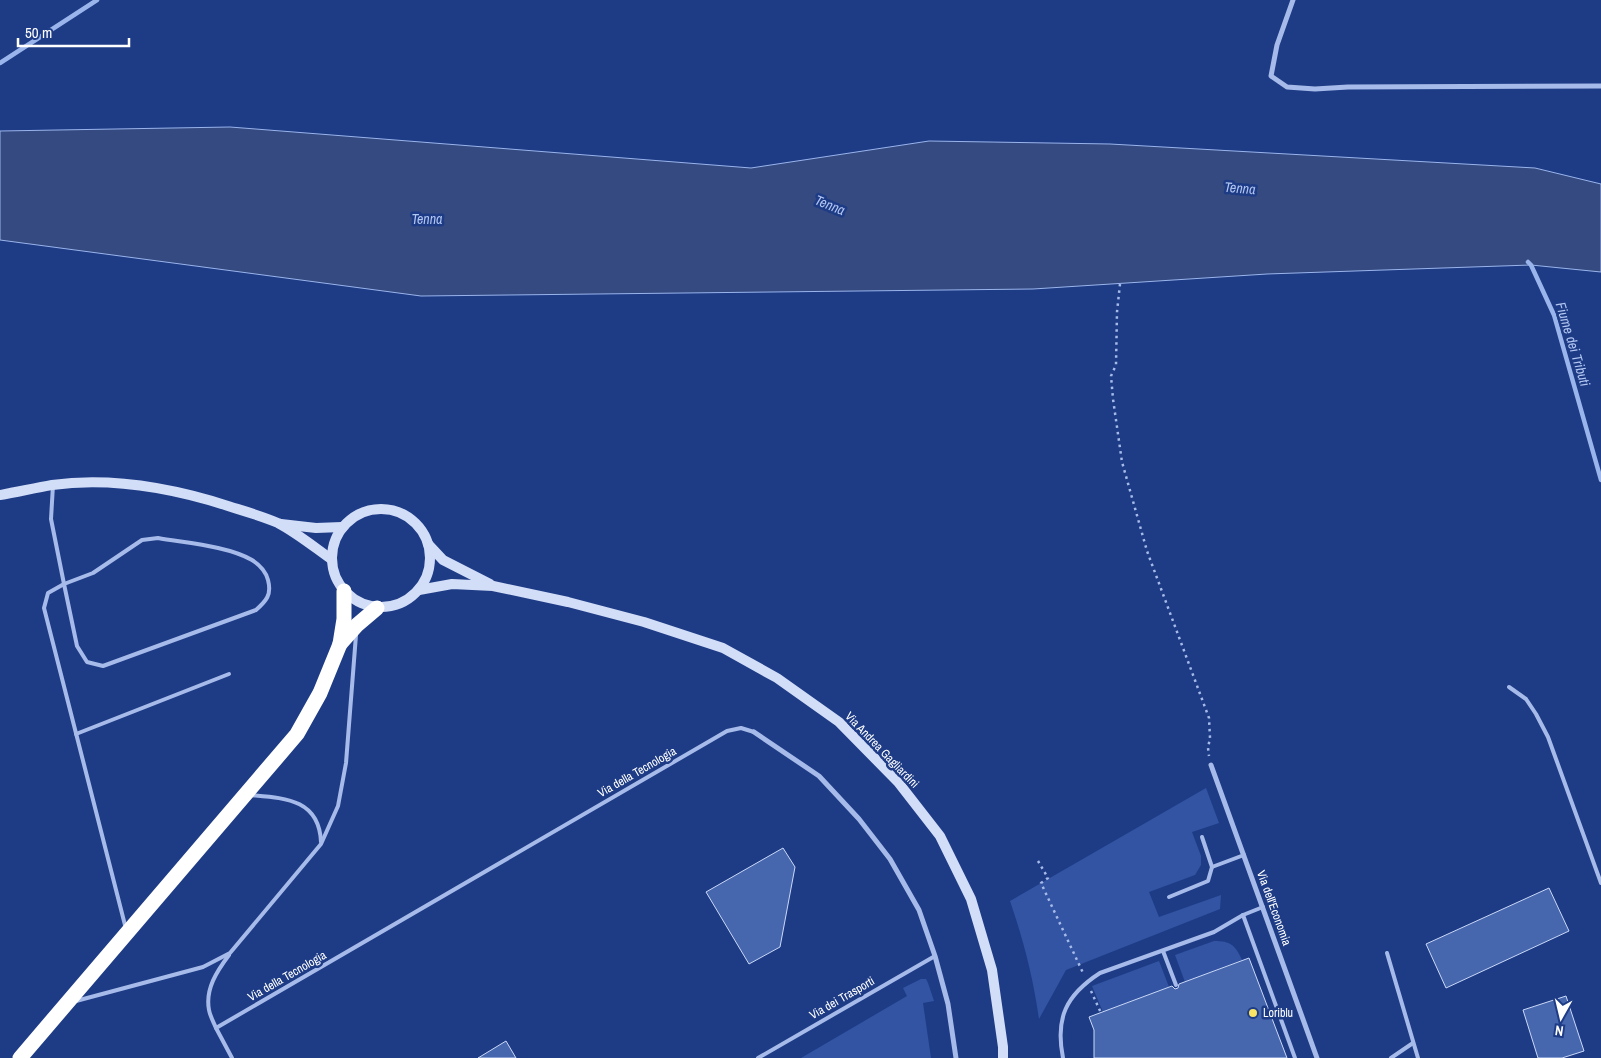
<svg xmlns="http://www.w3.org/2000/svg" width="1601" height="1058" font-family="'Archivo Narrow',sans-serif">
<rect width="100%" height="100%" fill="#1e3c86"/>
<g fill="#3254a3">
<path d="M1206,788L1219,823L1192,832L1201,856V865L1195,875L1149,892L1159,917L1221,895L1220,909L1066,970L1039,1019C1033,977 1024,942 1010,901Z"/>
<path d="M1214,941C1231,941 1235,945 1242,960L1185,982L1175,955Z"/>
<path d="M1159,961L1169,987L1103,1012L1092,986Z"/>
<path d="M921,979H926L928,983L934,1001L923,1003L931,1058H801L907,996L903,988Z"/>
</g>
<path fill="#344a80" stroke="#9ab4ec" d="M230,127L751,168L929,141L1110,144L1535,168L1601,184V272L1531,265L1267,274L1033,289L421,296L0,240V131Z"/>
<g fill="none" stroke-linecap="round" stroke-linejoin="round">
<g stroke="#9ab4ec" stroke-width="4.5">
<path d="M0,63L97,0"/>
<path d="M1528,262L1531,265L1554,315L1601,480"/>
</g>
</g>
<g fill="#4666ae" stroke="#cbd9f8">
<path d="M783,848L795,867L780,947L749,964L706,892Z"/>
<path d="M1549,888L1569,931L1446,988L1426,944Z"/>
<path d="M1249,958L1287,1058H1094V1030L1089,1017L1172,986L1175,989L1178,988L1179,984Z"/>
<path d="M1566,996L1584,1051L1562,1058H1538L1523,1010Z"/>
<path d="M506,1041L516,1058H478Z"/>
</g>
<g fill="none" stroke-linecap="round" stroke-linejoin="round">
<g stroke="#a7bbea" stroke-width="2.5" stroke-dasharray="2.5 4" stroke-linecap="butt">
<path d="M1120,284L1117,312L1116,365L1111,376L1113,399L1122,462L1147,551L1209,718L1210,738L1208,748L1209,756"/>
<path d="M1038,861L1048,878L1041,883L1084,975"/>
<path d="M1091,991L1101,1013"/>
</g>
<g stroke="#a7bbea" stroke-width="4">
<path d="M53,485L51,519L64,584L48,593L44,608L126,929"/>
<path d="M158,538C186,543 228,546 252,560C260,565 266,572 268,580C272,595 266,601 256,610L103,666L87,662L77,646L64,584L93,573L142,540Z"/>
<path d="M1509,687L1526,699L1536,714L1548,737L1601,883"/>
<path d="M76,734L229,674"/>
<path d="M249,795C283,798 319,798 321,842"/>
<path d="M1212,867L1244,855"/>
<path d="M1169,897L1208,881L1212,867L1202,837"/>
<path d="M1243,915L1295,1058"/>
<path d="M1163,951L1176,985"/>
<path d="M1387,953L1418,1058"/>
<path d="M76,1001L203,967L230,953L321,844L338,806L346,763L356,635"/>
<path d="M216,1028C214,1023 210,1016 209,1010C205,989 217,971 229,955"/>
<path d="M232,1058L216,1028L727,731L741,728L754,732"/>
<path d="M758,1058L935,956"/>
<path d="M1063,1058C1055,1018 1066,995 1100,973L1214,932L1243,915L1263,907"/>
<path d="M1391,1058L1413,1043"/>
</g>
<g stroke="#a7bbea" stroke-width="5">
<path d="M1293,0L1277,45L1271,76L1287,87L1315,89L1348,87L1601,86"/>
<path d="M754,732L819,776L859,819L890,859L919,910L935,956L948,1004L956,1058"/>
<path d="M1211,765L1317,1058"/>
</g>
<g stroke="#d2ddf8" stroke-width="10">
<path d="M0,495C17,492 35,488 52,485C111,477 172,488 228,506C244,511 262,516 278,523C297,533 314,547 331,559"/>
<circle cx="381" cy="558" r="49"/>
<path d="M281,524L316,528L342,527"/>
<path d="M428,544L443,560L490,584"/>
<path d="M419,590L452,584L493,586L568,602L644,622L723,648L777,678L839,722L898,782L940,836L971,899L992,970L1003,1047V1058"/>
</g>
<g stroke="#fff" stroke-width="15">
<path d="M340,644L357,625L377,608"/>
<path d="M20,1058L297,734L320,693L340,644L344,619V591"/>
</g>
</g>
<circle fill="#f9e466" stroke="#1e3c86" stroke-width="2" cx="1253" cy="1013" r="5"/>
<g text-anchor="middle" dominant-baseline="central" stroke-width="5" stroke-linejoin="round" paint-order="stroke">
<g font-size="12" fill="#fff" stroke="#1e3c86">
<text transform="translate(882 750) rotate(46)">Via Andrea Gagliardini</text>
<text transform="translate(637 772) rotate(-30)">Via della Tecnologia</text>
<text transform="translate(1274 908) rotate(70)">Via dell'Economia</text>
<text transform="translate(287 976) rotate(-30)">Via della Tecnologia</text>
<text transform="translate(842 998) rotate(-30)">Via dei Trasporti</text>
</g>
<g font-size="12" fill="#fff" stroke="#1e3c86" text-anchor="start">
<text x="1263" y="1013">Loriblu</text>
</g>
<g font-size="14" font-style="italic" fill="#b2c6f2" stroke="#1e3c86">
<text transform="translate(1240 188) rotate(5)">Tenna</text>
<text transform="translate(830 205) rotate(22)">Tenna</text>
<text x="427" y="219">Tenna</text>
<text transform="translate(1573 344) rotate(73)">Fiume dei Tributi</text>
</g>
</g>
<g transform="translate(1561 1018) rotate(188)" stroke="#1e3c86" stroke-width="4" paint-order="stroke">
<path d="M0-4L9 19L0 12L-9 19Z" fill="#ffffff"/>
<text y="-8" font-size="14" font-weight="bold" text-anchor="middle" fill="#ffffff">N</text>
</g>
<path d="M18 38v8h111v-8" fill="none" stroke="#ffffff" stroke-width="2.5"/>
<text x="25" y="38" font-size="15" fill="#ffffff" stroke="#1e3c86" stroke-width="4" paint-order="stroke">50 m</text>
</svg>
